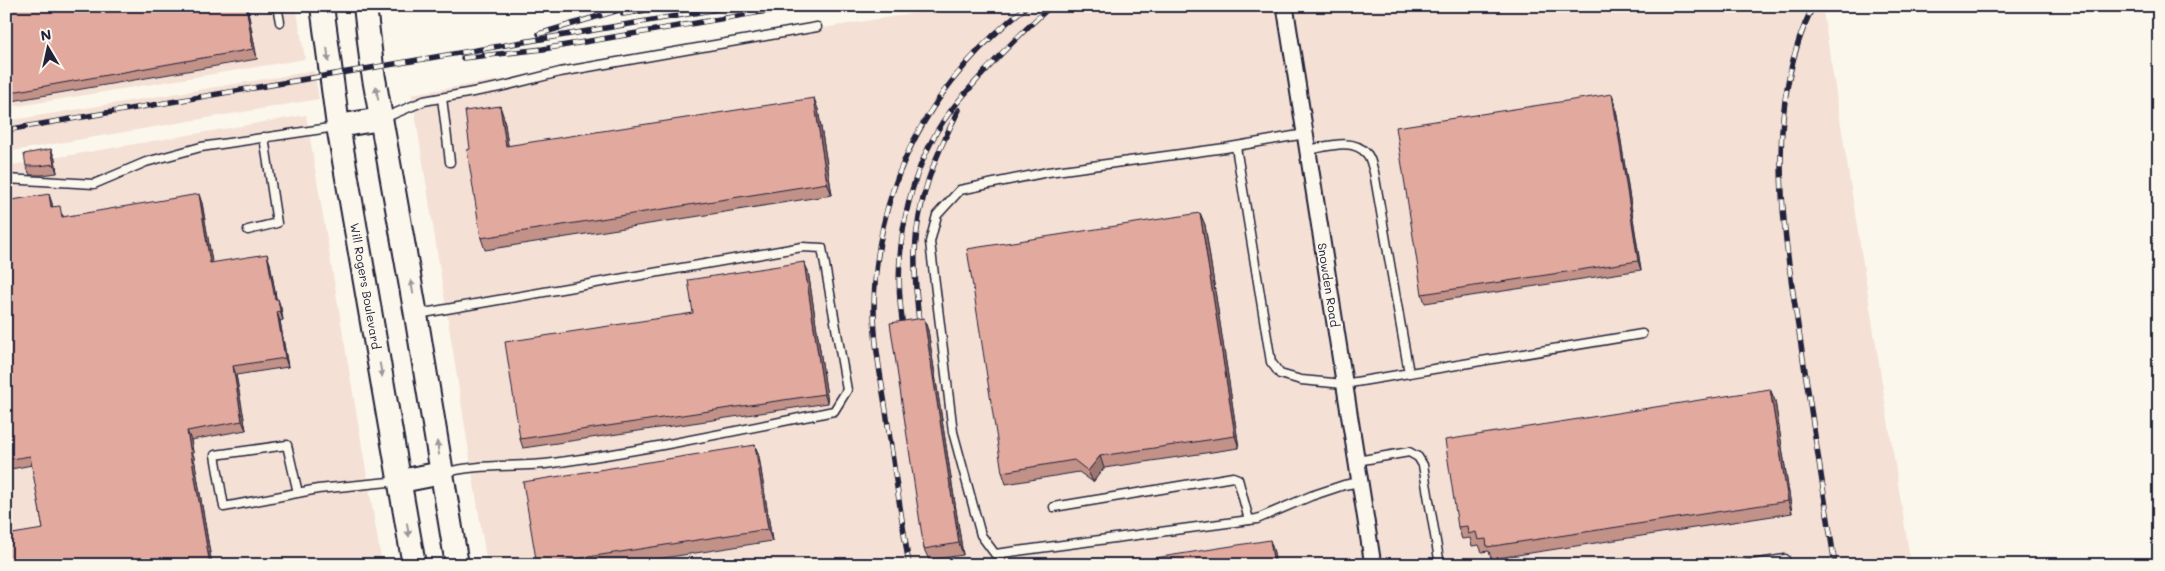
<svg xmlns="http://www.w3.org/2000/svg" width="2165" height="571" font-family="Mali,sans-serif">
<rect width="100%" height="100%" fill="#fbf7ec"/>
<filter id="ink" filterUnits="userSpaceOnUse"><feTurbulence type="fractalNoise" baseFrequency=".02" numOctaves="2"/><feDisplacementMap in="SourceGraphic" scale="10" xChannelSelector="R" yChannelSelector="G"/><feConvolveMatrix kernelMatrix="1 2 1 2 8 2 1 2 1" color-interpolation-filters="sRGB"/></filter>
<g filter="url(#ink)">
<g fill="#f4e0d5">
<path d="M6,6H296L305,59L6,108Z"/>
<path d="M959,6H1822L1911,565H487L412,94Z"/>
<path d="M314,71L319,99L6,152V121Z"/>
<path d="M306,115L382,565H6V166Z"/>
</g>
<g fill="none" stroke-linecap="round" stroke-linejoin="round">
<g stroke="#22223b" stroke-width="11">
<g id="service">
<path d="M277,6L280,22"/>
<path d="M442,98L450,162"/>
<path d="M384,118L424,101L500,87L560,72L817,27"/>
<path d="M1305,134L1225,148L1048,172L960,190L937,215L930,242L953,432L981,535L995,554L1257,519L1311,496L1344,485L1360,482"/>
<path d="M1236,147L1271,362L1280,374L1301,380L1344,384L1642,334"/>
<path d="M1308,150C1326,147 1353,137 1367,154C1371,158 1372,167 1374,172L1409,373"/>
<path d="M6,179L94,184L146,162L201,147L336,127"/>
<path d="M248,230L277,223L264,137"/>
<path d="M418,314L802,247L822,248L847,390L834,411C740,430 647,450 553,463C516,468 479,463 443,473"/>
<path d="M1357,461L1409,452L1418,457L1423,465L1440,565"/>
<path d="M298,493L287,445L215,455L224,507L318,489L399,481"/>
<path d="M1054,507L1233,477L1238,479L1249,520"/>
<path d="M1746,565L1785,559"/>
</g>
</g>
<g stroke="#22223b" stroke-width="19">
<path id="minor" d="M1285,6L1373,565"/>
</g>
<g stroke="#22223b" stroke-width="26">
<g id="secondary">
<path d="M322,6L338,126L414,565"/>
<path d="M365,6L372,67L416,315L457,565"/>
<path d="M338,126L381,119"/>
<path d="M401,481L442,473"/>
</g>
</g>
<use href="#service" stroke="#fbf7ec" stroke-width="8"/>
<use href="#minor" stroke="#fbf7ec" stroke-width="15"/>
<use href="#secondary" stroke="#fbf7ec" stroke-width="22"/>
<g stroke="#22223b" stroke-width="5.5">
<g id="rail">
<path d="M1813,6C1760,115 1785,238 1802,352C1813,423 1824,494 1835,565"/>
<path d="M623,14L670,6"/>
<path d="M539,34L632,6"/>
<path d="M463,58L543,49L797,6"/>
<path d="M6,130L735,6"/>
<path d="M919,322C917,299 914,276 915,253C917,201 935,155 959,110"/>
<path d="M904,332C892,266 903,192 936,133C947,113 963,96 978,79C1001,53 1025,29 1051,6"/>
<path d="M909,565C901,514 893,462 886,411C881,378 874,343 874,309C875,183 929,84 1027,6"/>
</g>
</g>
<use href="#rail" stroke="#fbf7ec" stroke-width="4" stroke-dasharray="11" stroke-linecap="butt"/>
</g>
<g fill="#c29188" stroke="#22223b">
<path d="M6,6H247L257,59L6,102Z"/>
<path d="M1612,94L1615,103L1641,270L1425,303L1422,294Z"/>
<path d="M818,109L832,195L485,250L481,238L470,149L504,118L508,146Z"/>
<path d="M51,149L55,159L57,173L42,175H30L26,166Z"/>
<path d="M6,194L13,200L52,203V207L63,215V217L202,203L212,263H270L276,299L281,308L283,320L280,321L288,367L236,375L246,430L191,440L212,565H6L43,529L32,465L6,470Z"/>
<path d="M1200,213L1205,225L1239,448L1104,468L1093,482L1079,472L1006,484L1002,472Z"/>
<path d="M804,262L808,271L828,403L523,448L520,439L693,313Z"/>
<path d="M928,330L963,555L929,560L924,549Z"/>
<path d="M1770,389L1775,401L1792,513L1491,559L1489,551L1482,552L1479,545L1472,546L1470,538L1462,539L1458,527Z"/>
<path d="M755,445L759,457L772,541L619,565H537Z"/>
</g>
<g fill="#9e766f" stroke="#22223b">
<path d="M246,6H247L257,59L253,49Z"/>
<path d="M1612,94L1615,103L1641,270L1638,261Z"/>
<path d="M814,98L818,109L832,195L827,183Z"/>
<path d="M500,106L504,118L510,158L506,146Z"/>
<path d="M51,149L55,159L57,173L54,164Z"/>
<path d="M49,194L52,203L54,217L51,207Z"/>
<path d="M199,194L202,203L214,273L210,263Z"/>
<path d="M1200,213L1205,225L1239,448L1235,436Z"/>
<path d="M267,254L270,263L278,308L275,299Z"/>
<path d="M804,262L808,271L828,403L824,394Z"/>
<path d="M278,299L281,308L283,320L280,311Z"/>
<path d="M277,312L280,321L288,367L285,358Z"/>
<path d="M924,318L928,330L963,555L959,543Z"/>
<path d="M233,366L236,375L246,430L242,421Z"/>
<path d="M1770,389L1775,401L1792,513L1788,501Z"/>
<path d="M187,431L191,440L212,565H210Z"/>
<path d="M755,445L759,457L772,541L768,529Z"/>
<path d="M1100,456L1104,468L1093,482L1088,471Z"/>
<path d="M1270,540L1274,552L1276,565H1274Z"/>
</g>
<g fill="#e2a99e" stroke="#22223b">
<path d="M6,6H246L253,49L6,93Z"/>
<path d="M1612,94L1638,261L1422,294L1396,127Z"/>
<path d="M814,98L827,183L481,238L467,150L470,149L465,111L500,106L506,146Z"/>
<path d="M51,149L54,164L39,166H26L24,154Z"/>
<path d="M6,194H11L12,200L49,194L51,207L60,206L62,217L199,194L210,263L267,254L275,299H278L280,311L277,312L285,358L233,366L242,421L187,431L210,565H6V535L43,529L30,456L6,460Z"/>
<path d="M1200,213L1235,436L1100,456L1088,471L1074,460L1002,472L967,249Z"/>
<path d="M804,262L824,394L520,439L505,342L693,313L688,280Z"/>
<path d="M924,318L959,543L924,549L890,323Z"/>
<path d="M1770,389L1788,501L1487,547L1486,539L1478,540L1476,532L1468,534L1467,526L1458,527L1445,440Z"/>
<path d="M755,445L768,529L537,565L523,482Z"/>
<path d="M1270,540L1274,565H1110Z"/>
</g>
<defs><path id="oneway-solid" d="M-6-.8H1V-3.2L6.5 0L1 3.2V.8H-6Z" transform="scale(1.25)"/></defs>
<g fill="#99979c">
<use href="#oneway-solid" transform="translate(328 55) rotate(83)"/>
<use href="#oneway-solid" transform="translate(377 93) rotate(-100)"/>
<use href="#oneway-solid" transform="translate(412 287) rotate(-100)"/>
<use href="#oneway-solid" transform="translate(381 370) rotate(80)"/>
<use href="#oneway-solid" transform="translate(438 448) rotate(-99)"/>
<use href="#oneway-solid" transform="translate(408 530) rotate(81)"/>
</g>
</g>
<g text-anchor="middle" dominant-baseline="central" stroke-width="4" stroke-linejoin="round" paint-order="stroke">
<g font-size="12" fill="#22223b" stroke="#fbf7ec">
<text transform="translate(1329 285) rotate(81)">Snowden Road</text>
<text transform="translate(366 286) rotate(80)">Will Rogers Boulevard</text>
</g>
</g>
<rect width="2165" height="571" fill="none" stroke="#fbf7ec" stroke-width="25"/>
<rect x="12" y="12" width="2140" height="546" fill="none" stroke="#22223b" stroke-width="2" filter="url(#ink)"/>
<g transform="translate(48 48) rotate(351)" stroke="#fbf7ec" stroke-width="4" paint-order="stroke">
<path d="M0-4L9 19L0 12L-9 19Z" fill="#22223b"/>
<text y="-8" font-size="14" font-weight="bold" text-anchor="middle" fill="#22223b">N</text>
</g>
</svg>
